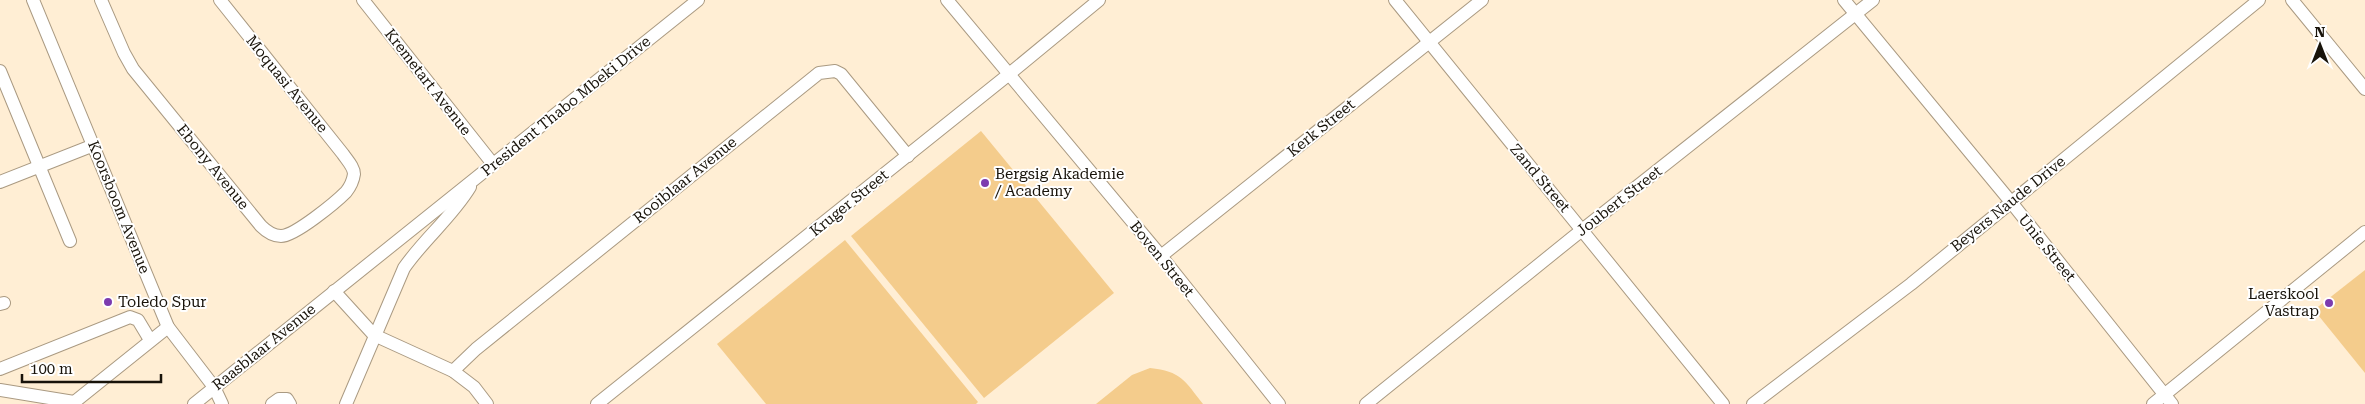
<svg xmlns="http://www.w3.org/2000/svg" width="2365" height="404" font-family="'Roboto Serif',serif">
<rect width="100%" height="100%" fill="#ffeed4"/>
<g fill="#f4cc8c">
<path d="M981,131L1114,293L984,398L851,236Z"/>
<path d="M845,240L978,402L976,404H766L717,344Z"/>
<path d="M2365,270V373L2314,310Z"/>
<path d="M1150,368C1181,371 1185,381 1203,404H1096L1132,375Z"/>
</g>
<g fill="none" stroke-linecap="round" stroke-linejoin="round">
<g stroke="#aa9a82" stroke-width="14">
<g id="minor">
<path d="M33,0L168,327L214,387L222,404"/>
<path d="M101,0L124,53L133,69L261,226C266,231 274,236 281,236C295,236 336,202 346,192C350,187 353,181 354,174C354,167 347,160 343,154L220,0"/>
<path d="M363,0L493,164"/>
<path d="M947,0L1161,256L1279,404"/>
<path d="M1395,0L1723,404"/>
<path d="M1844,0L2011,202L2172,404"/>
<path d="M2292,0L2365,89"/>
<path d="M0,71L70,241"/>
<path d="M0,182L94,145"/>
<path d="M1161,256L1482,0"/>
<path d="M334,291L374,335L453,371L474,387L487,404"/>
<path d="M0,304L4,303"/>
<path d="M0,369L130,317L138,320L150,340"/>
<path d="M453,371L476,349L819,73L835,71L841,74L908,156"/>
<path d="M0,390L74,402"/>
<path d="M72,404L168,327"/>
<path d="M194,404L698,0"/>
<path d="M272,404L279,399H287L290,404"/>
<path d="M346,404L404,268C424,239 452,217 470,187"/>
<path d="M597,404L1008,75L1099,0"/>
<path d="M1366,404L1572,238L1873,0"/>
<path d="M1753,404L1911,284L2259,0"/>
<path d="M2153,404L2365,232"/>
</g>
</g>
<use href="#minor" stroke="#fff" stroke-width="12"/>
</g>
<g fill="#7c3baf" stroke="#fff" stroke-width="2">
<circle cx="985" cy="183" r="5"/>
<circle cx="108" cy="302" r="5"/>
<circle cx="2329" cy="303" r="5"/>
</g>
<g text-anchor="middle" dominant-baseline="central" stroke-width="4" stroke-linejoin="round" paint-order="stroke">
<g font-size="15" fill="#18130a" stroke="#fff">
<text transform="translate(428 82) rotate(52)">Kremetart Avenue</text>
<text transform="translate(287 84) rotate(51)">Moquasi Avenue</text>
<text transform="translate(566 106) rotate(-39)">President Thabo Mbeki Drive</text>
<text transform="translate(1321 128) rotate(-39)">Kerk Street</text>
<text transform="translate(213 167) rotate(51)">Ebony Avenue</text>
<text transform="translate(1540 178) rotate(50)">Zand Street</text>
<text transform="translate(685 180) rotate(-39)">Rooiblaar Avenue</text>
<text transform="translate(1619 201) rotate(-38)">Joubert Street</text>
<text transform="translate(849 203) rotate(-39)">Kruger Street</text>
<text transform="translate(2008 204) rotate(-39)">Beyers Naude Drive</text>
<text transform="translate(119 207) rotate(68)">Koorsboom Avenue</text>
<text transform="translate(2047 248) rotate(51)">Unie Street</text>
<text transform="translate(1162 259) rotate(51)">Boven Street</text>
<text transform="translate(264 347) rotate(-39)">Raasblaar Avenue</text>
</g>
<g font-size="15" fill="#18130a" stroke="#fff" text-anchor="start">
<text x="995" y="174">Bergsig Akademie<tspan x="995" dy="17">/ Academy</tspan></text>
<text x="2319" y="294" text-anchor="end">Laerskool<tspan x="2319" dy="17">Vastrap</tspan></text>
<text x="118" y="302">Toledo Spur</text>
</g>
</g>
<g transform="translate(2320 45)" stroke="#ffffff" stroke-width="4" paint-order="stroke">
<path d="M0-4L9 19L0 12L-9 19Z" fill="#18130a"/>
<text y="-8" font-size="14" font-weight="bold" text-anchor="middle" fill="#18130a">N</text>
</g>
<path d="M22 374v8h139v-8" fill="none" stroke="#18130a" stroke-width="2.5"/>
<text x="30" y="374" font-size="15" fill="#18130a" stroke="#ffffff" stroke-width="4" paint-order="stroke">100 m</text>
</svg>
